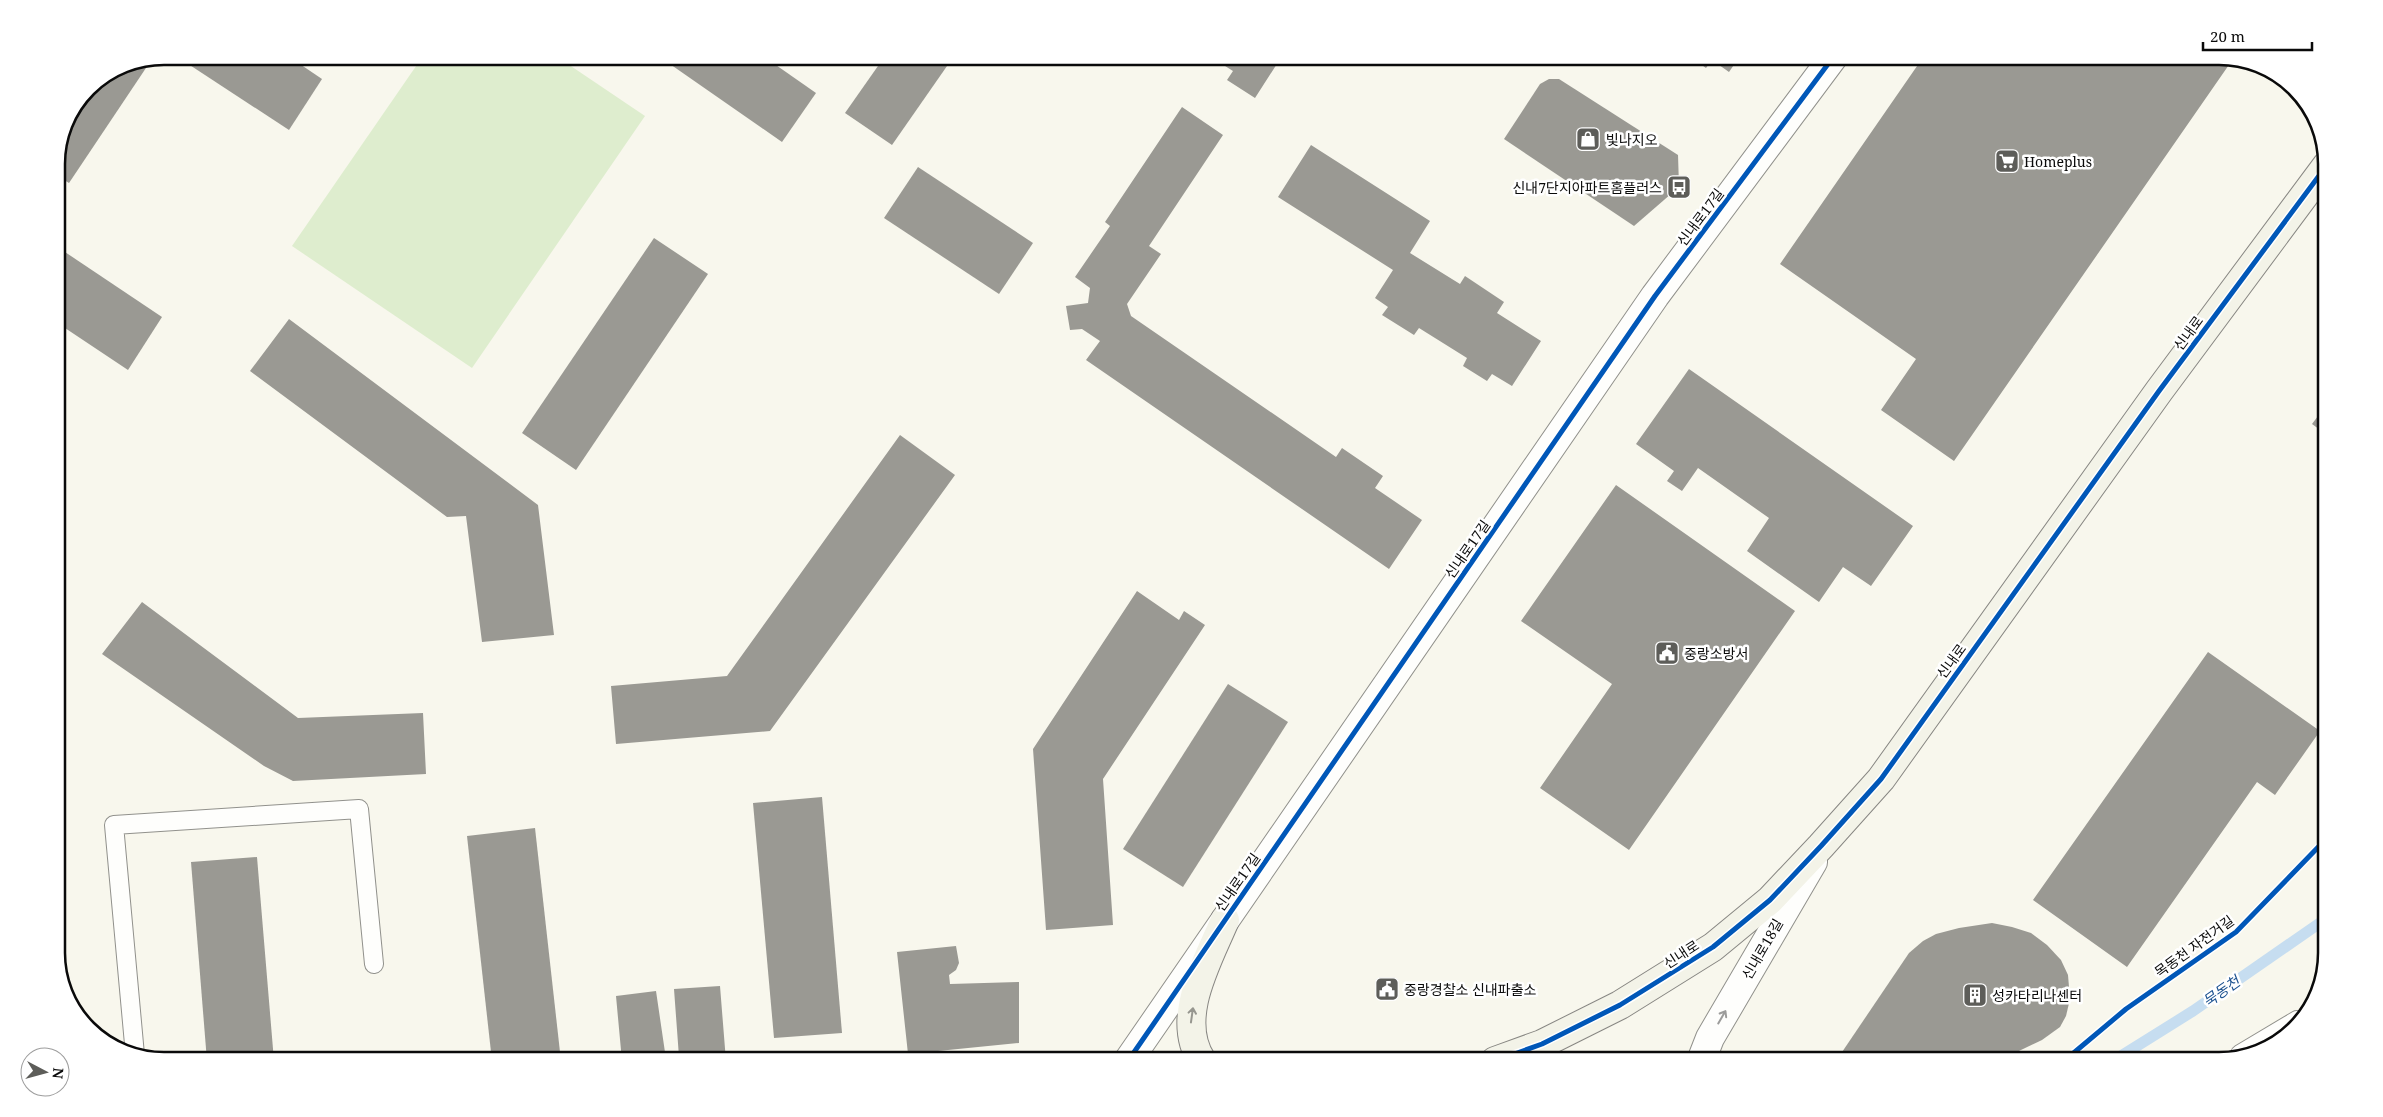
<svg xmlns="http://www.w3.org/2000/svg" width="2383" height="1117" font-family="'Noto Serif','Noto Sans KR',serif">
<rect width="100%" height="100%" fill="#f8f7ed"/>
<path fill="#deedce" d="M423,56H556L645,116L472,368L292,246Z"/>
<g fill="none" stroke-linecap="round" stroke-linejoin="round">
<path stroke="#c6ddf0" stroke-width="11" d="M2113,1061L2193,1011L2327,918"/>
</g>
<g fill="#9a9993">
<path d="M176,56H288L322,79L289,130Z"/>
<path d="M672,56H763L816,93L782,142L667,62Z"/>
<path d="M885,56H954L892,145L845,113Z"/>
<path d="M1216,56H1282L1255,98L1227,80L1233,71L1214,59Z"/>
<path d="M1689,56H1740L1729,72L1712,60L1706,68Z"/>
<path d="M1924,56H2219L2233,59L1954,461L1881,410L1916,359L1780,264Z"/>
<path d="M152,59L69,183L56,175V157L65,122L88,88L123,64Z"/>
<path d="M1549,79H1559L1678,155L1679,187L1634,226L1504,139L1540,84Z"/>
<path d="M1182,107L1223,135L1149,246L1161,254L1127,304L1131,316L1336,457L1342,448L1383,476L1375,488L1422,520L1389,569L1086,360L1100,341L1082,329L1070,330L1066,306L1088,303L1090,288L1075,277L1110,226L1105,222Z"/>
<path d="M1311,145L1430,221L1410,253L1460,284L1465,276L1504,302L1497,313L1541,341L1512,386L1492,374L1487,381L1463,366L1467,358L1419,328L1414,335L1382,315L1388,307L1375,298L1393,270L1278,197Z"/>
<path d="M918,167L1033,243L999,294L884,218Z"/>
<path d="M654,238L708,274L576,470L522,433Z"/>
<path d="M56,246L162,317L128,370L56,322Z"/>
<path d="M289,319L538,505L554,635L482,642L466,516L447,517L250,371Z"/>
<path d="M1689,369L1913,526L1871,586L1843,567L1819,602L1747,551L1769,518L1698,468L1682,491L1667,481L1674,471L1636,444Z"/>
<path d="M2327,404V435L2312,424Z"/>
<path d="M900,435L955,475L770,731L616,744L611,686L727,676Z"/>
<path d="M1616,485L1795,611L1629,850L1540,788L1612,684L1521,621Z"/>
<path d="M1137,591L1179,620L1184,611L1205,625L1103,779L1113,925L1046,930L1033,749Z"/>
<path d="M142,602L298,718L423,713L426,774L293,781L264,766L102,654Z"/>
<path d="M2208,652L2320,731L2275,795L2257,782L2127,967L2033,900Z"/>
<path d="M1228,684L1288,722L1183,887L1123,849Z"/>
<path d="M822,797L842,1033L774,1038L753,803Z"/>
<path d="M535,828L561,1061H492L467,836Z"/>
<path d="M257,857L274,1061H207L191,862Z"/>
<path d="M1992,923L2012,927L2031,933L2047,945L2061,960L2068,975L2070,999L2066,1016L2060,1027L2042,1040L1998,1061H1836L1909,953L1923,941L1936,934L1959,928Z"/>
<path d="M956,946L959,963L956,970L949,975L950,984L1019,982V1043L908,1054L897,952Z"/>
<path d="M720,986L726,1061H622L616,996L656,991L666,1059L679,1057L674,989Z"/>
</g>
<g fill="none" stroke-linecap="round" stroke-linejoin="round">
<g stroke="#91918c" stroke-width="20">
<g id="service">
<path d="M2240,1054L2297,1020"/>
<path d="M135,1055L114,825L359,809L374,964"/>
</g>
</g>
<g stroke="#91918c" stroke-width="30">
<g id="tertiary">
<path d="M1128,1061L1655,296L1834,56"/>
<path d="M1701,1061L1710,1038L1813,862"/>
</g>
</g>
<g stroke="#888783" stroke-width="30">
<g id="secondary">
<path d="M1202,1061C1174,1018 1208,961 1225,920"/>
<path d="M1495,1061L1542,1044L1620,1005L1713,947L1770,900L1821,846L1881,779L2159,391L2327,165"/>
</g>
</g>
<use href="#service" stroke="#fefefc" stroke-width="18"/>
<use href="#tertiary" stroke="#fefefc" stroke-width="28"/>
<use href="#secondary" stroke="#f3f3e8" stroke-width="28"/>
<g stroke="#fff" stroke-width="8">
<g id="cycleway">
<path d="M1128,1061L1655,296L1834,56"/>
<path d="M1495,1061L1542,1044L1620,1005L1713,947L1770,900L1821,846L1881,779L2159,391L2327,165"/>
<path d="M2064,1061L2126,1009L2236,932L2327,838"/>
</g>
</g>
<use href="#cycleway" stroke="#0057b8" stroke-width="5"/>
</g>
<defs><path id="oneway-shaft" d="M-6 0H5M1.5-3L5.5 0L1.5 3" fill="none" stroke-width="1.6" stroke-linecap="round" stroke-linejoin="round" transform="scale(1.25)"/></defs>
<use stroke="#96968f" href="#oneway-shaft" transform="translate(1192 1015) rotate(-82)"/>
<use stroke="#9c9c9b" href="#oneway-shaft" transform="translate(1722 1017) rotate(-60)"/>
<defs>
<g id="shop-square" transform="scale(1.25)"><rect x="-9" y="-9" width="18" height="18" rx="4" fill="#5d5d59" stroke="#fff"/><path d="M-5-2.5h2.3a2.7 3.5 0 0 1 5.4 0H5L5.5 6h-11ZM-1.5-2.5h3a1.5 2.3 0 0 0-3 0Z" fill="#fff"/></g>
<g id="supermarket-square" transform="scale(1.25)"><rect x="-9" y="-9" width="18" height="18" rx="4" fill="#5d5d59" stroke="#fff"/><path d="M-6-5.5h2.5l.6 2H6L4.5 2H-2.5L-4.4-4H-6ZM-1.5 3.2a1.3 1.3 0 1 0 .1 0ZM3 3.2a1.3 1.3 0 1 0 .1 0Z" fill="#fff"/></g>
<g id="bus-square" transform="scale(1.25)"><rect x="-9" y="-9" width="18" height="18" rx="4" fill="#5d5d59" stroke="#fff"/><path d="M-5-6H5V4H4V6H2V4H-2V6H-4V4H-5ZM-3.5-4V0h7V-4ZM-3.5 1.2v1.5H-2V1.2ZM2 1.2v1.5H3.5V1.2Z" fill="#fff"/></g>
<g id="civic-square" transform="scale(1.25)"><rect x="-9" y="-9" width="18" height="18" rx="4" fill="#5d5d59" stroke="#fff"/><path d="M-.6-6.5H3V-4.5H.6V-3L4-1V1h2V6H-6V1h2V-1L-.6-3ZM-1.2 2.5V6h2.4V2.5Z" fill="#fff"/></g>
<g id="building-square" transform="scale(1.25)"><rect x="-9" y="-9" width="18" height="18" rx="4" fill="#5d5d59" stroke="#fff"/><path d="M-4-6H4V6H1V3H-1V6H-4ZM-2.5-4.3h1.7v1.8h-1.7ZM.8-4.3h1.7v1.8H.8ZM-2.5-1h1.7V.8h-1.7ZM.8-1h1.7V.8H.8Z" fill="#fff"/></g>
</defs>
<g fill-rule="evenodd">
<use href="#shop-square" x="1588" y="139"/>
<use href="#supermarket-square" x="2007" y="161"/>
<use href="#bus-square" x="1679" y="187"/>
<use href="#civic-square" x="1667" y="653"/>
<use href="#civic-square" x="1387" y="989"/>
<use href="#building-square" x="1975" y="995"/>
</g>
<g text-anchor="middle" dominant-baseline="central" stroke-width="5" stroke-linejoin="round" paint-order="stroke">
<g font-size="14" fill="#0a0a0a" stroke="#fff" text-anchor="start">
<text x="1606" y="139">빛나지오</text>
<text x="2024" y="161">Homeplus</text>
<text x="1662" y="187" text-anchor="end">신내7단지아파트홈플러스</text>
<text x="1684" y="653">중랑소방서</text>
<text x="1404" y="989">중랑경찰소 신내파출소</text>
<text x="1992" y="995">성카타리나센터</text>
</g>
<g font-size="14" fill="#0a0a0a" stroke="#fff">
<text transform="translate(1700 217) rotate(-53)">신내로17길</text>
<text transform="translate(2188 333) rotate(-54)">신내로</text>
<text transform="translate(1467 549) rotate(-55)">신내로17길</text>
<text transform="translate(1951 661) rotate(-54)">신내로</text>
<text transform="translate(1237 882) rotate(-55)">신내로17길</text>
<text transform="translate(2194 946) rotate(-36)">목동천 자전거길</text>
<text transform="translate(1762 949) rotate(-60)">신내로18길</text>
<text transform="translate(1681 954) rotate(-33)">신내로</text>
</g>
<g font-size="15" font-style="italic" fill="#1e5391" stroke="#fff">
<text transform="translate(2221 991) rotate(-35)">묵동천</text>
</g>
</g>
<path d="M0 0H2383V1117H0ZM164 65H2219A99 99 0 0 1 2318 164V953A99 99 0 0 1 2219 1052H164A99 99 0 0 1 65 953V164A99 99 0 0 1 164 65Z" fill="#fff" fill-rule="evenodd"/>
<path fill="none" stroke="#0a0a0a" stroke-width="2.5" d="M164 65H2219A99 99 0 0 1 2318 164V953A99 99 0 0 1 2219 1052H164A99 99 0 0 1 65 953V164A99 99 0 0 1 164 65Z"/>
<g transform="translate(45 1072) rotate(96)"><circle r="24" fill="#ffffff" stroke="#9d9d9d"/>
<path d="M0-4L9 19L0 12L-9 19Z" fill="#5d5d59"/>
<text y="-8" font-size="14" font-weight="bold" text-anchor="middle" fill="#0a0a0a">N</text>
</g>
<path d="M2203 42v8h109v-8" fill="none" stroke="#0a0a0a" stroke-width="2.5"/>
<text x="2210" y="42" font-size="15" fill="#0a0a0a" stroke="#ffffff" stroke-width="4" paint-order="stroke">20 m</text>
</svg>
